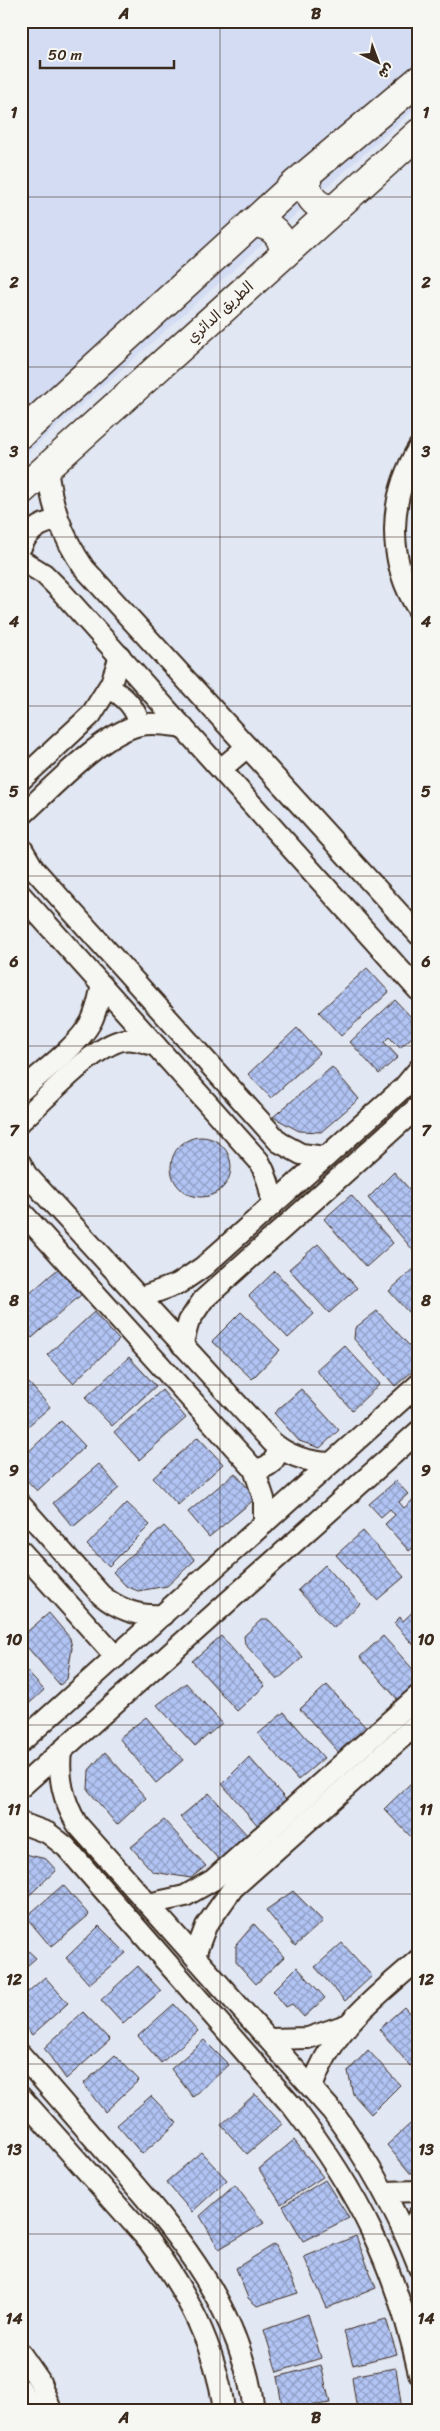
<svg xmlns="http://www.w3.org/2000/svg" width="440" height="2431" font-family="Sriracha,'Playpen Sans Arabic',sans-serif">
<defs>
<pattern id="building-cross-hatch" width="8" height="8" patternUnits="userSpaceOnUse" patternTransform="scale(1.25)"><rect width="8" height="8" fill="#b1c4f4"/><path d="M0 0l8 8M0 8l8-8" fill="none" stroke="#919fc5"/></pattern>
</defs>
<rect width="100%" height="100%" fill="#e1e7f3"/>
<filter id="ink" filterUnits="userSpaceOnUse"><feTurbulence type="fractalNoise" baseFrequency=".02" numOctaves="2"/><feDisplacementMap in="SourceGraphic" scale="10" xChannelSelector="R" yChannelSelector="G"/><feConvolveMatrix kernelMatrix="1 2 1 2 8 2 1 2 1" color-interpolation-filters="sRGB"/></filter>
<g filter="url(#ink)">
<path fill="#d3dcf3" d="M21,21H419V105L21,459Z"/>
<g fill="url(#building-cross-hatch)" stroke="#3b2a1e">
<path d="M367,968L389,992L341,1036L319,1012Z"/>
<path d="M395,1000L411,1017L413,1036L400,1048L389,1037L384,1042L398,1057L379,1074L350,1042Z"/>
<path d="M297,1028L320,1053L271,1098L248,1074Z"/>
<path d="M332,1067L359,1099L321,1132L299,1131L273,1117Z"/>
<circle cx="201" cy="1167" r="30"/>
<path d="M394,1172L419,1200V1244L413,1250L368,1198Z"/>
<path d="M351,1195L393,1243L366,1267L324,1219Z"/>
<path d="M318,1244L357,1288L329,1313L289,1269Z"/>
<path d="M59,1268L82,1294L32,1338L21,1326V1301Z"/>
<path d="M415,1268L419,1273V1324L389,1291Z"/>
<path d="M275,1271L314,1314L288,1338L249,1296Z"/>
<path d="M377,1311L419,1356V1366L395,1386L354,1339L355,1328Z"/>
<path d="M94,1312L119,1340L73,1383L47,1355Z"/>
<path d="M241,1312L280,1350L252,1379L212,1341Z"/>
<path d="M344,1345L380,1384L352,1410L316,1370Z"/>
<path d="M129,1357L156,1386L112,1426L85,1398Z"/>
<path d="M29,1383L50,1407L21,1432V1390Z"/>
<path d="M301,1389L339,1430L320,1448L299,1441L274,1413Z"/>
<path d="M162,1390L186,1418L139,1460L114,1432Z"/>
<path d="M61,1421L85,1446L37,1491L21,1474V1459Z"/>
<path d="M198,1437L223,1464L178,1505L153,1478Z"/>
<path d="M99,1464L119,1488L73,1527L53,1503Z"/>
<path d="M235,1473L256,1498L209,1537L188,1512Z"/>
<path d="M396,1481L408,1494L399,1502L404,1508L414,1499L419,1504V1542L409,1551L385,1524L395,1515L390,1509L381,1517L369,1504Z"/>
<path d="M127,1503L150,1525L109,1566L87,1545Z"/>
<path d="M164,1526L195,1560L167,1586L138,1591L126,1586L113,1572Z"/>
<path d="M363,1531L404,1577L377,1600L336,1555Z"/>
<path d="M325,1565L360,1604L334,1628L298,1590Z"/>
<path d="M419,1606V1651L394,1623L400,1617L403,1621Z"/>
<path d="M49,1613L70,1638L72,1648L67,1679L60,1685L21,1640V1637Z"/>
<path d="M261,1620H269L303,1657L277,1680L245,1644L244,1636Z"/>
<path d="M221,1636L265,1686L237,1711L192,1661Z"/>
<path d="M383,1636L419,1676V1683L399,1701L360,1657Z"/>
<path d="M21,1665L44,1690L21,1711Z"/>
<path d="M186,1683L222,1723L195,1746L157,1705Z"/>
<path d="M327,1685L370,1732L343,1757L300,1709Z"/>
<path d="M284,1712L324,1758L298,1780L258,1734Z"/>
<path d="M146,1717L183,1760L156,1783L119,1738Z"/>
<path d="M105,1752L146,1798L117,1825L88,1790L89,1770Z"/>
<path d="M249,1757L288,1802L259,1827L222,1784Z"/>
<path d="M411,1783L419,1790V1841L417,1843L384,1809Z"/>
<path d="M209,1793L248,1836L221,1862L180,1817Z"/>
<path d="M164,1820L206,1866L191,1878L153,1872L131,1847Z"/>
<path d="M21,1853L46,1859L56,1870L21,1903Z"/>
<path d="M63,1885L89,1915L51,1947L26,1917Z"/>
<path d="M293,1891L323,1921L295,1946L266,1910Z"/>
<path d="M254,1924L284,1957L256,1984L236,1962V1945Z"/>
<path d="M99,1926L126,1953L89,1984L66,1958Z"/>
<path d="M342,1943L372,1976L345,2001L315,1967Z"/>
<path d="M21,1944L36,1958L21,1971Z"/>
<path d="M138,1966L161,1991L123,2024L101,2000Z"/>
<path d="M297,1967L325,1998L304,2017L292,2004L286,2007L273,1991Z"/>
<path d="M45,1977L68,2003L32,2035L21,2023V1998Z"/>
<path d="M174,2004L198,2031L161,2063L138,2036Z"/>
<path d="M404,2007L419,2024V2058L410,2066L379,2029Z"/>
<path d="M83,2012L110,2040L66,2079L44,2048Z"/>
<path d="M204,2040L229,2065L193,2097L171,2069Z"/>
<path d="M368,2050L400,2085L371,2114L353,2094L348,2071Z"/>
<path d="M115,2055L139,2080L105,2112L83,2084Z"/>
<path d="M255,2094L282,2124L247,2154L221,2125Z"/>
<path d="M151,2096L177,2123L142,2154L117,2125Z"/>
<path d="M419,2116V2172L410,2173L387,2145Z"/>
<path d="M294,2140L323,2177L281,2204L259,2169Z"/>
<path d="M201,2152L227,2180L192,2212L166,2182Z"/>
<path d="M325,2180L349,2218L303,2241L283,2206Z"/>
<path d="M235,2185L264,2223L219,2249L200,2216Z"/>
<path d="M356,2236L376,2288L327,2308L304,2257Z"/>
<path d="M275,2244L298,2293L257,2306L248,2298L236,2268Z"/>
<path d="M308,2314L321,2358L277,2372L264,2330Z"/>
<path d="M386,2319L397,2354L353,2365L344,2331Z"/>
<path d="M321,2365L330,2403L283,2410L277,2377Z"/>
<path d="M396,2368L402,2410H357L352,2378L357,2375Z"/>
</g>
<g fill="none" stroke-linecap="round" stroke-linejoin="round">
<g stroke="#3b2a1e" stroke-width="24">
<g id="street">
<path d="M419,447C388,498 386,560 419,611"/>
<path d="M47,467C51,505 62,536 84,568L419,935"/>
<path d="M21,547C28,530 41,523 58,520"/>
<path d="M21,560L44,574L60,590L419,991"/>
<path d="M109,688C125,696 135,707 140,725"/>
<path d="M221,769L247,747"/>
<path d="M21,780L91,715L111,683L120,656"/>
<path d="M21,816C51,789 102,733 140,725C154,722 169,725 183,727"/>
<path d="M21,847L34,869L279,1142L301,1154L326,1157"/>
<path d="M21,895L259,1161C267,1175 271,1188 272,1205"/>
<path d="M21,1091C43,1071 77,1047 91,1022C97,1011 99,997 102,985"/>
<path d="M21,1121C45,1100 93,1046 123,1040C134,1038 146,1043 156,1046"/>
<path d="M21,1164L26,1174L272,1442C289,1457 309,1462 330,1463"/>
<path d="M21,1211L254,1469L264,1499V1524"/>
<path d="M139,1298L178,1284L203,1267L404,1087L419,1069"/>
<path d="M182,1345L189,1321L203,1300L419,1106"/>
<path d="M254,1469C268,1469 277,1461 278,1447"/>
<path d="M21,1505L101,1595C119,1610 139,1617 163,1615"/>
<path d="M21,1551L116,1657"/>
<path d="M21,1742L419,1384"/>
<path d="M61,1751C58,1778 63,1800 77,1824L332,2111C368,2160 397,2211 419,2268"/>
<path d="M21,1787L419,1431"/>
<path d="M21,1823L48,1833L66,1847L293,2107C359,2192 396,2268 419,2373"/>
<path d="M148,1904L185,1896L213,1880L419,1695"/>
<path d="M195,1955L206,1926L233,1888L419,1722"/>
<path d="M270,2039L308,2038L346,2025"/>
<path d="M21,2055C54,2092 86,2130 119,2167C182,2240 241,2310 254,2410"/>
<path d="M312,2087C333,2027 374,1999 419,1959"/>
<path d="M21,2097L148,2240C186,2291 216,2346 224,2410"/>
<path d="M385,2192L419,2191"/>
<path d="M407,2237L419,2215"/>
<path d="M21,2354L39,2380L51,2410"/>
<path d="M21,2389L31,2410"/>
</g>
</g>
<g stroke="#3b2a1e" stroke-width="31">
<g id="secondary">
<path d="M308,174C303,193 315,209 335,209"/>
<path d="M252,223C272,224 283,235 284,254"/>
<path d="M21,434L295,184L419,80"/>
<path d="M21,491L419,133"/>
</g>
</g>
<use href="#street" stroke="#f6f6f2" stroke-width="20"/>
<use href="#secondary" stroke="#f6f6f2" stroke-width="28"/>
</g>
</g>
<path fill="none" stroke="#3b2a1e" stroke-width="1" stroke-opacity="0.55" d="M220,21V2410M21,197H419M21,367H419M21,537H419M21,706H419M21,876H419M21,1046H419M21,1216H419M21,1385H419M21,1555H419M21,1725H419M21,1894H419M21,2064H419M21,2234H419"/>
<g text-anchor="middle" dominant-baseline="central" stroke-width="5" stroke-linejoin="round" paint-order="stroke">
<g font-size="15" fill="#3b2a1e" stroke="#f6f6f2">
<text transform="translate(220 312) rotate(-42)">الطريق الدائري</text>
</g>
</g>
<rect width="440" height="2431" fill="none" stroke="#f6f6f2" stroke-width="55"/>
<g transform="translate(378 62) rotate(138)" stroke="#f6f6f2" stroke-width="4" paint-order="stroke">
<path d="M0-4L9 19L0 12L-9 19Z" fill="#3b2a1e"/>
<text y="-8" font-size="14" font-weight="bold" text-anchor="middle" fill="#3b2a1e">ش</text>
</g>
<path d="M40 60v8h134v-8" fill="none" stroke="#3b2a1e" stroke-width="2.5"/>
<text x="48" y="60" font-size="15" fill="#3b2a1e" stroke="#f6f6f2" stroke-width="4" paint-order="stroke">50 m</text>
<rect x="28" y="28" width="384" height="2376" fill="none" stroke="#3b2a1e" stroke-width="2"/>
<g font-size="16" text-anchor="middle" font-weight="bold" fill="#3b2a1e">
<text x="124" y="19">A</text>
<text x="316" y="19">B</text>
<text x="14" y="118">1</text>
<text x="426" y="118">1</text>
<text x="14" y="288">2</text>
<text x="426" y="288">2</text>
<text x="14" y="457">3</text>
<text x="426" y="457">3</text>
<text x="14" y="627">4</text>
<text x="426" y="627">4</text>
<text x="14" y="797">5</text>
<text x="426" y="797">5</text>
<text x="14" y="967">6</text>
<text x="426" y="967">6</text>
<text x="14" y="1136">7</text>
<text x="426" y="1136">7</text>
<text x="14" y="1306">8</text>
<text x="426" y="1306">8</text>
<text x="14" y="1476">9</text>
<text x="426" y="1476">9</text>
<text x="14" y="1645">10</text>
<text x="426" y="1645">10</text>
<text x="14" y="1815">11</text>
<text x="426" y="1815">11</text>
<text x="14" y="1985">12</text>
<text x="426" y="1985">12</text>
<text x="14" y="2155">13</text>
<text x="426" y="2155">13</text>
<text x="14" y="2324">14</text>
<text x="426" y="2324">14</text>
<text x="124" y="2423">A</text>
<text x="316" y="2423">B</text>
</g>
</svg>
